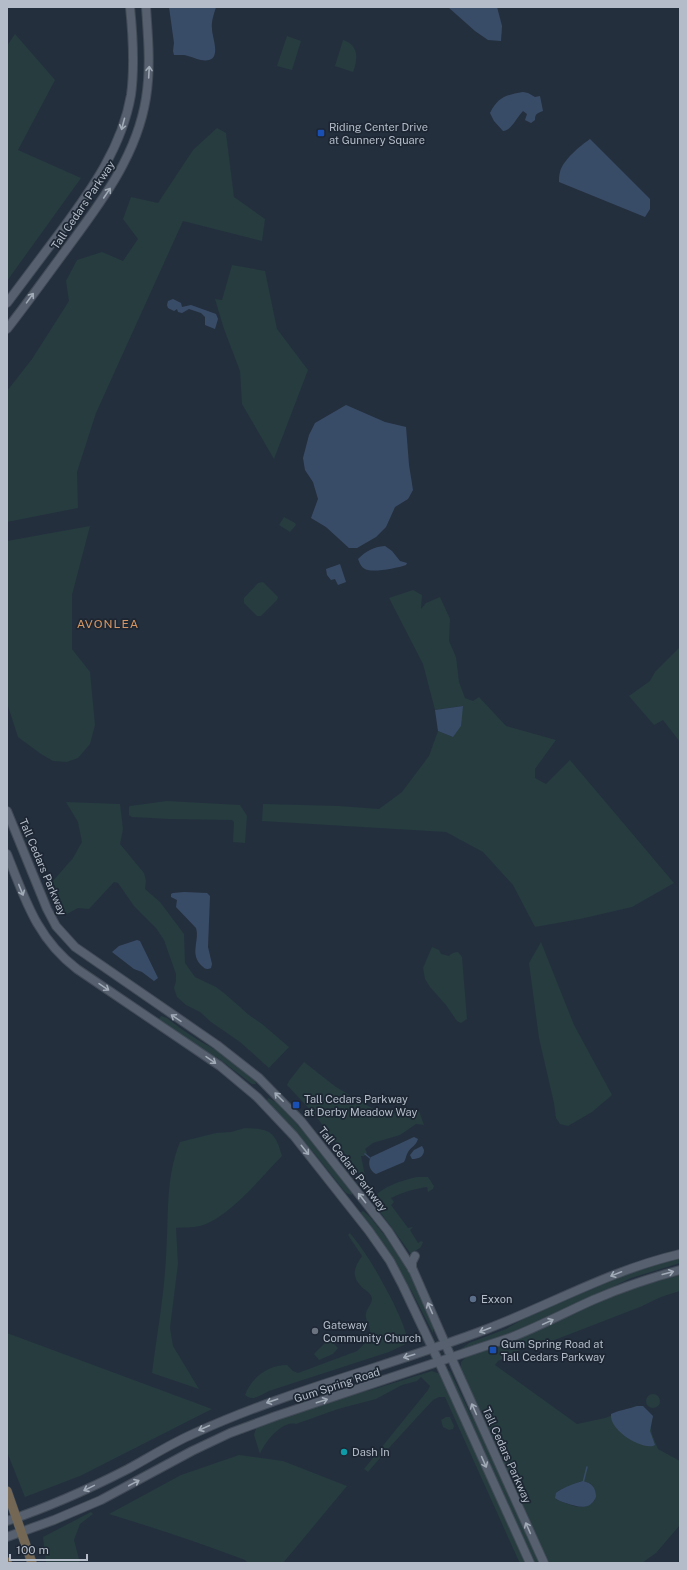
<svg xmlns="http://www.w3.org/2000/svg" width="687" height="1570" font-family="'Public Sans',sans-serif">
<rect width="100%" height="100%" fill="#242f3e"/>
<g fill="#263c3f" fill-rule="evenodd">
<path d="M15,34L55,80L18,150L81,178L7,281V46Z"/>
<path d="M287,36L301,41L292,70L277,66Z"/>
<path d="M343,40C359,45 358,59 353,72L335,66Z"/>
<path d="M217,128L226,133L234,197L265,219L262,241L183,221L96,413L77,472L78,508L7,522V391L32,359L69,301L66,281L77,260L102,252L123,261L138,239L123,219L131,197L158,203L193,150Z"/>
<path d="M232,265L265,271L277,329L308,370L274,459L242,404L240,371L224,329L215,299L222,300Z"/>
<path d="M284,517L295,523L296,525L290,532L279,525Z"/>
<path d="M90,526L72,595V649L90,672L95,725L90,744L78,758L67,762L53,761L41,754L18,737L7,703V541Z"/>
<path d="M263,582L278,597L277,600L261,616H257L244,603V598L258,583Z"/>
<path d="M413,590L422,595L421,609L426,603L440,597L450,619L449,641L456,657L459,682L465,698L473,701L479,697L506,726L556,740L535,769V778L546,784L570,760L674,883L632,907L580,919L535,927L513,885L483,852L446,832L262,821L263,804L339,806L379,809L402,792L429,756L438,731L453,737L462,706L435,710L423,664L389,598Z"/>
<path d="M680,647V742L663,720L654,725L629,696L650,681L655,672Z"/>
<path d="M167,801L240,805L247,816L245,843L233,842L234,822L232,820L169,819L132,817L129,815V807L130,806Z"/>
<path d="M66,802L120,804L123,829L120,844L144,873L146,881L145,889L160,902L184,934L185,963L195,977L216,987L224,993L249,1015L262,1024L289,1047L269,1068L240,1042L211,1022L200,1012L186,1005L177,997L174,988L176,981V974L164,940L156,928L134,906L118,883L114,882L89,909L78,908L65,915L57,906L52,894L53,881L73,858L82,842L78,822Z"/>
<path d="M541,942L574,1025L612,1095L592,1112L568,1126L560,1124L556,1118L554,1103L539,1038L529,963Z"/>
<path d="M432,947L439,950L441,954L449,956C452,953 454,952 458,952L462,957L467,1019L461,1023L457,1021L446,1005L430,987L425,979L423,968Z"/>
<path d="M161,1016L167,1018C177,1026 187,1033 198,1040C213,1049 251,1066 256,1084H252L218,1058L193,1045L162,1022L159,1019Z"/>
<path d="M304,1062L336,1087L382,1114L419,1111L424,1125L416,1124L400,1135L373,1143L365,1149L367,1153L364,1156H361L365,1176L364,1180L315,1115L287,1085L289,1081Z"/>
<path d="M268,1098L276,1102L318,1147L352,1191V1195L346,1193L314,1153L269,1105L267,1101Z"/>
<path d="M245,1128C270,1129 275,1131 282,1156C261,1177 229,1218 200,1226C193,1228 184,1227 176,1228L178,1264L170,1328L173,1346L199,1389L152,1373C157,1334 164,1296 166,1257C169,1219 165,1178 180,1142L216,1133L231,1132Z"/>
<path d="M417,1177H428L434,1186L433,1189L428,1192L427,1187C414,1189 403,1192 391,1198L394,1202L391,1205L408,1228L413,1227L410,1230L418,1243L421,1241L423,1242L421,1247L411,1254L375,1205L374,1199C379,1187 404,1180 417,1177Z"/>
<path d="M363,1211L370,1217L385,1236L411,1274L433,1326V1333L411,1290L362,1217L361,1212Z"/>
<path d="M350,1233C368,1255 380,1277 393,1302C399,1315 406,1329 408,1343L389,1352L269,1391C261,1395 253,1402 245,1395C251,1378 268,1365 287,1365L293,1371L298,1373L357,1351C365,1344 373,1336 369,1325C367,1321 365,1317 366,1313C367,1308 372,1304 372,1298C371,1294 367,1291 364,1289C351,1277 353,1269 362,1256L348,1235Z"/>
<path d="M680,1257V1263L631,1278L521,1330L462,1350L461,1349L469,1343L506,1329L537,1311L624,1273Z"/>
<path d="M680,1275V1291L661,1297L640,1307L552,1341L532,1344L498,1361L495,1365L577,1424L605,1418L636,1406L649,1415L652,1434L658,1449L680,1461V1525L656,1553L642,1563H547L512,1486L519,1480L517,1476L509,1479L461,1371V1362L467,1356L517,1339L620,1292ZM583,1481L591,1484L595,1500C586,1509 580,1508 568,1504C564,1502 560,1502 556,1499L559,1490C568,1489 574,1482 583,1481Z"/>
<path d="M7,1333L212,1409L80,1476L25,1497L7,1452Z"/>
<path d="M329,1339L338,1348L333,1354L319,1360L314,1354Z"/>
<path d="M432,1371L440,1374L525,1563H520L517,1557L445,1397H439L433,1400C411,1424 389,1447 368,1472L364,1469L428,1390L430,1386L421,1377L417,1381L402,1385L376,1399L338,1409L296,1424C282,1420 264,1443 260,1454L254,1435L256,1428L260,1425L349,1395L371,1390Z"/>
<path d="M450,1371L469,1411L480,1430L541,1563H535L530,1555L448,1372Z"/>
<circle cx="653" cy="1401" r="7"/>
<path d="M446,1417H450L454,1426L453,1429L449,1430L443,1427L441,1420Z"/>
<path d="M239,1455L283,1461L347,1486L283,1563H248L245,1560C200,1543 155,1528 109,1514L181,1475Z"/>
<path d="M91,1512L93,1514L80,1524L74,1540L80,1563H46L43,1537Z"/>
</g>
<g fill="#394c67">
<path d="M169,7H216C214,14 211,21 212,29C212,37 221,57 209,60C201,62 191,56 184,55C181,55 178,55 174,55L173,51L174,43Z"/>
<path d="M448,7H497L502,26L501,41L488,40L475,31Z"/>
<path d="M523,92L528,93L535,97L540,96L543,111C537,113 535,114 535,120L531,123L525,120L527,114L523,111C517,117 511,131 503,131L494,121L490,113C498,97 506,95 523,92Z"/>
<path d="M590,139L650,199V209L645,217L559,182C559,179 559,175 560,172C563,160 580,146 590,139Z"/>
<path d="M173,299L181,303L182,307L191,305L216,314L218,319L215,329L205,325V317L201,313L189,309L182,313L178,312L177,309L174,311L168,308L167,305L168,301Z"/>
<path d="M346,405L385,422L406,427L409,465L413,490L408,499L395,507L386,527L376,537L357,548H349L326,527L311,518L318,499L313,482L305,470L303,458L309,435L315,423Z"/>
<path d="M385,546L392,551L400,561L407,563L406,565C397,568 377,572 368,570C362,569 360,564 358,559C366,551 373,547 385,546Z"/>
<path d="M340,564L346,582L338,585L335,579L331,580L327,575L326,569Z"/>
<path d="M463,706L461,726L453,737L438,731L435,710Z"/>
<path d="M184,892L207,893L210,896L208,947L212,964L211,968C207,970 205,969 202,966C189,954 200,941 196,928L176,907L177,900L171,897V894L173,893Z"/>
<path d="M137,940L140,941L158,978L154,981L142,972L134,969L112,952L119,946Z"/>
<path d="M414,1137L418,1139C416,1146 411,1147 408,1152C406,1155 406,1159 404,1162L376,1174C370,1171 367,1163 371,1157Z"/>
<path d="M422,1146L424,1150C424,1157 418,1159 412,1159L410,1155L414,1150Z"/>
<path d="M637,1406H643L653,1416L650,1431L655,1445L653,1446C640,1449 609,1430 611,1414C619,1410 629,1409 637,1406Z"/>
<path d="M583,1481C592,1483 596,1488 596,1497C590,1511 578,1507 566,1503C562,1502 559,1501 555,1498L556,1493C560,1489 577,1482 583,1481Z"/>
</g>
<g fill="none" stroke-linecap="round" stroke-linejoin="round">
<g stroke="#394c67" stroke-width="1.5">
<path d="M365,1154L370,1158"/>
<path d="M583,1483L587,1467"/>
</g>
<g stroke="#414a57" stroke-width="10">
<g id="major">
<path d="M7,303C25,279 43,255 61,231C92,189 122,147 131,95C135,65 133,36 130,7"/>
<path d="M7,329C28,302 48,274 68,247C102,201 137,155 146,98C151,67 148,37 146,7"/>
<path d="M7,811L47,909L56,926L75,947L217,1045L259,1078L301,1121L388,1231L413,1270L455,1366L544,1563"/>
<path d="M7,854C25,899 37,939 77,969L220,1066L257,1097L294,1136L369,1231L390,1261L403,1286L439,1362L530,1563"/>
<path d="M412,1269V1262L415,1256"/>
<path d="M7,1521C49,1507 89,1489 128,1469C150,1457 172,1443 195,1433C289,1390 390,1366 487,1329C552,1304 611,1270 680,1254"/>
<path d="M7,1537L54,1520L101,1500L192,1451L230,1433L276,1416L512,1337C540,1326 566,1312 593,1300C621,1288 650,1278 680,1270"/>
</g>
</g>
<g stroke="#434c59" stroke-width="10">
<g id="highway">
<path d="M7,1491L32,1563"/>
<path d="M7,1562V1563"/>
</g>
</g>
<use href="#major" stroke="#56606e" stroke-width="8"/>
<use href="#highway" stroke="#746855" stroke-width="9"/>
</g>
<defs><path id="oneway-shaft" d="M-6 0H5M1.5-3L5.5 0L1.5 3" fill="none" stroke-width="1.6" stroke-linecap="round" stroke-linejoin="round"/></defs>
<g stroke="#a1aab7">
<use href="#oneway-shaft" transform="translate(149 72) rotate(-87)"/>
<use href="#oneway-shaft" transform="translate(123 124) rotate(105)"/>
<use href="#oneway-shaft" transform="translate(107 193) rotate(-56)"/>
<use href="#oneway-shaft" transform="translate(30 298) rotate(-54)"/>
<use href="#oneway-shaft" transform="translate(21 890) rotate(68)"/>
<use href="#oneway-shaft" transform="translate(104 987) rotate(34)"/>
<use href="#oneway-shaft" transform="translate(176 1018) rotate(-146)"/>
<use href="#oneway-shaft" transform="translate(211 1060) rotate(35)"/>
<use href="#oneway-shaft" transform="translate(279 1097) rotate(-135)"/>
<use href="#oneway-shaft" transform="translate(305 1150) rotate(51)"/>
<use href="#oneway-shaft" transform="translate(362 1198) rotate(-128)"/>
<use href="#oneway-shaft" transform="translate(668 1273) rotate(-15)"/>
<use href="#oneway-shaft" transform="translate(616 1274) rotate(158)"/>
<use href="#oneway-shaft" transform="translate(430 1308) rotate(-114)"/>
<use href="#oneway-shaft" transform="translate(548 1322) rotate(-25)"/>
<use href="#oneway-shaft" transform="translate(485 1330) rotate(159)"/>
<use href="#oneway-shaft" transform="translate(409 1356) rotate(163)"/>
<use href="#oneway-shaft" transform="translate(272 1401) rotate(161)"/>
<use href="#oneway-shaft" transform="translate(322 1401) rotate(-18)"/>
<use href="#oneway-shaft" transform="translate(474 1409) rotate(-114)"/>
<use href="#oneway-shaft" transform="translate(204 1428) rotate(156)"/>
<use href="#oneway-shaft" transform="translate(484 1462) rotate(66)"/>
<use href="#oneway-shaft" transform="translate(134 1483) rotate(-28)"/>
<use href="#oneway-shaft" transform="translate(89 1488) rotate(154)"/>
<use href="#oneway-shaft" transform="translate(528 1528) rotate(-114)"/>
</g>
<g fill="#1a4fb4" stroke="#1d2633" stroke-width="1.5">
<rect x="317" y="129" width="8" height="8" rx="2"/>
<rect x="292" y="1101" width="8" height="8" rx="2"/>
<rect x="489" y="1346" width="8" height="8" rx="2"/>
</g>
<circle fill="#5c6f8a" stroke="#1d2633" stroke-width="1.5" cx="473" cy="1299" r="4"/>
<circle fill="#6b7280" stroke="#1d2633" stroke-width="1.5" cx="315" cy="1331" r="4"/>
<circle fill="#0f9aa8" stroke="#1d2633" stroke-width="1.5" cx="344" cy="1452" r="4"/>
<g text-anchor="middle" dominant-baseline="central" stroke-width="3.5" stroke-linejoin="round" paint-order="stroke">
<g font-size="11" fill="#b4bcc9" stroke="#1d2633" text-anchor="start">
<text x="329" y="127">Riding Center Drive<tspan x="329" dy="13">at Gunnery Square</tspan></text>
<text x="304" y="1099">Tall Cedars Parkway<tspan x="304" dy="13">at Derby Meadow Way</tspan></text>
<text x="481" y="1299">Exxon</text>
<text x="323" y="1325">Gateway<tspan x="323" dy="13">Community Church</tspan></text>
<text x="501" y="1344">Gum Spring Road at<tspan x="501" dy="13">Tall Cedars Parkway</tspan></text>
<text x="352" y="1452">Dash In</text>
</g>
<g font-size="11" fill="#b4bcc9" stroke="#1d2633">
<text transform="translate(83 205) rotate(-56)">Tall Cedars Parkway</text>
<text transform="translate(43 867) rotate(67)">Tall Cedars Parkway</text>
<text transform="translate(353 1169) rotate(52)">Tall Cedars Parkway</text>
<text transform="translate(337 1385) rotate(-18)">Gum Spring Road</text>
<text transform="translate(507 1455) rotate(66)">Tall Cedars Parkway</text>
</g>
<g font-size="12" letter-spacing="1" fill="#d59563" stroke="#1d2633">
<text x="108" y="624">AVONLEA</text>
</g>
</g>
<rect width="687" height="1570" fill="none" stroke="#b4bcc9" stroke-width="16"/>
<path d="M10 1554v6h77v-6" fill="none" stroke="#b4bcc9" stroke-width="2"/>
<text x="16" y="1554" font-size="12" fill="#b4bcc9" stroke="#1d2633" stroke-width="3" paint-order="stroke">100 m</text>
</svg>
